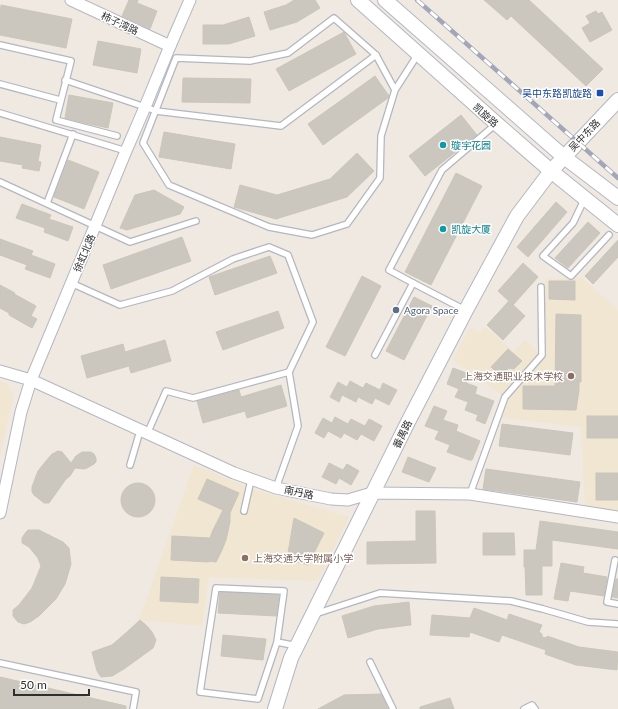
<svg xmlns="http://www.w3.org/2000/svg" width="618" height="709" font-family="Lato,'Noto Sans SC',sans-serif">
<rect width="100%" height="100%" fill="#efe9e1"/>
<g fill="#f0e6d1">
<path d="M582,278L618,310V512L585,507L581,427L497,417L504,397L453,360L470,327L479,333L485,327L514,352L525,340L541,355V287L548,279Z"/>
<path d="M0,381L7,383L13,397L0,456Z"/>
<path d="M194,465L255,490L349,517L318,581L209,577L202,626L139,620Z"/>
</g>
<g fill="#cbc7bf" stroke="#cbc5ba">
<path d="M129,0H138L137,3L157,11L150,29L122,16Z"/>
<path d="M294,0H315L320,8L297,22L270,30L264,12L286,5Z"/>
<path d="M484,0H529L603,69L586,86L511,16L507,20Z"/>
<path d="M1,5L72,19L66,48L0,35V13Z"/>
<path d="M596,11L598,14L602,12L612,30L590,42L582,28L590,23L586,16Z"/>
<path d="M249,17L255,36L229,44H203V25H223Z"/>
<path d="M344,32L356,54L289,91L276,69Z"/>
<path d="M98,41L141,49L137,73L93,65Z"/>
<path d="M375,76L389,96L388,98L323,145L308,124Z"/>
<path d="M183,78L251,79L250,103L182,102Z"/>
<path d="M69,95L113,103L108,128L85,123L65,118Z"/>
<path d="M461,115L477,135L425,176L409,156Z"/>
<path d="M164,132L235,144L231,169L159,157Z"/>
<path d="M0,137L41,145L38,161L41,162L39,171L22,168L23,165L0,161Z"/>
<path d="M357,153L374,171L347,197L276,219L234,207L240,185L277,195L330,179Z"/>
<path d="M68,160L99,172L84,209L54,197Z"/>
<path d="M456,173L482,186L431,285L405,272Z"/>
<path d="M154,190L184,207L180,214L127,230L120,228L135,195Z"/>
<path d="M556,202L567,212L528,257L517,247Z"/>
<path d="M22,204L51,215L49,219L73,227L68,241L44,232L45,228L16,218Z"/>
<path d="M588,222L600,233L568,268L555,258Z"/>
<path d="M182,237L191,261L111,289L103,265Z"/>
<path d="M0,239L33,251L31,255L55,264L50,278L25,269L27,265L0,255Z"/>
<path d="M618,240V257L593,284L585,276Z"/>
<path d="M270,256L277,273L215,295L209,277Z"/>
<path d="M523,263L538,277L513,305L498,291Z"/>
<path d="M362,276L381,286L345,356L326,347Z"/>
<path d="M549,281H575V300L549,299Z"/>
<path d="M0,285L15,293L14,294L36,306L31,316L37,319L32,328L9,315V313L0,308Z"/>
<path d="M414,297L432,306L404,360L386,351Z"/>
<path d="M509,301L525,316L503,340L487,325Z"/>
<path d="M278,311L284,328L223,350L216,332Z"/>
<path d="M556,314L581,315V382H579V390L576,410L523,409V386H555Z"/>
<path d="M165,340L171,361L131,373L129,366L87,378L81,356L123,344L125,352Z"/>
<path d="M508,349L522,361L514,369L508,368L501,383L494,377L498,373L491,367Z"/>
<path d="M453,368L469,374L466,383L477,387L475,394L494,401L485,424L476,420L478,415L465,410L468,402L455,397L459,389L447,384Z"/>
<path d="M350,381L363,388L366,383L380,390L383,383L397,390L389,405L375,398L372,404L358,397L356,402L342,395L339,402L330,397L338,382L347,387Z"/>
<path d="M281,385L287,406L247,418L245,411L203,423L197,401L239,390L241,397Z"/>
<path d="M434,406L447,411L443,420L458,425L456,431L480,441L472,460H469L447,452L450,445L435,439L439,431L425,426Z"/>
<rect x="587" y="416" width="31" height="22"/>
<path d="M335,417L348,424L351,419L365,426L369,419L382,426L374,441L361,434L357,440L344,433L341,438L328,431L324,438L315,433L323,418L332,423Z"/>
<path d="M502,424L573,433L570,455L499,446Z"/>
<path d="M58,451L62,452L71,463L76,456L82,452H91L94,454L96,458V462L94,464L87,468L84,469L75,468L70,476L66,479L49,503H44L34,495L32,492V487L38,471L46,461L52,454Z"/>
<path d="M408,457L436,468L429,482L402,472Z"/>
<path d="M329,463L343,470L347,464L359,471L351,485L339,478L336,484L322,477Z"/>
<path d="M486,469L580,482L577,502L483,489Z"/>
<rect x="596" y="473" width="22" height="27"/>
<path d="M207,479L239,493L230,513V522L226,540L222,550L216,562L209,561V562L171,560L172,536L210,538L213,530L223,510L198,499Z"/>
<circle cx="138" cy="500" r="17"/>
<path d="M416,511H435L436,563L367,564V542L416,541Z"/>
<path d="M294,518L324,533L308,565L287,559Z"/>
<path d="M540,521L618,532V549L552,540V566H542V595H526L525,567H524V550H536Z"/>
<path d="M28,530H39L63,542L69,548L71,564L65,584L56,599L39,616L30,622L24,624L18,622L13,616V610L19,605L32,588L41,566L38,558L29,547L22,543V538L26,532Z"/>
<path d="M483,533H514L515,555H483Z"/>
<path d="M561,563L584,567L583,573L607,577L604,596L570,591L568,601L554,599Z"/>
<path d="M161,577L199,579L198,603L160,601Z"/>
<path d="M616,579H618V598L612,597Z"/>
<path d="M220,592L279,595L276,616L218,613Z"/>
<path d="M409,602L411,625L378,629L348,638L342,616L374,606Z"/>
<path d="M474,608L507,620L509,614L542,625L539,632L542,634V637L547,638V636L579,647L618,652L617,670L576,665L545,654L546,650L502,635L499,642L470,632L469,637L430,635L432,615L470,618Z"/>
<path d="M140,620L147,626L152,632L156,640L153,648L124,669L112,676L101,677L97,671L92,652L112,645L127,632Z"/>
<path d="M223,635L266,639L263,660L221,656Z"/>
<path d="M0,677L126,706V709H0Z"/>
<path d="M381,694L388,709H318L344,695Z"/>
<path d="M450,698L454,709H420V707Z"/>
</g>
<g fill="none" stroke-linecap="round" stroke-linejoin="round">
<g stroke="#b4b7c1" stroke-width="8">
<g id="service">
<path d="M0,45L71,61L56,120L117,136"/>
<path d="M65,80L145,107L156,111L281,126L376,55"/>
<path d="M0,84L60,100"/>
<path d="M395,90L376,55L334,18L288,53L250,61L176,58L143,143L169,185L269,227L312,235L347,224L380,178L381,136L395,90L418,54"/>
<path d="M0,113L126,151"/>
<path d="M0,182L130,242L196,221"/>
<path d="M585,198L573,223L543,256L571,276L609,235"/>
<path d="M47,203L73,134"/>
<path d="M71,283L120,305L172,291L233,259L269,247L288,255L313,322L289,372"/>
<path d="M465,310L413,283L389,270L442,170L496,124"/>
<path d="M375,355L413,283"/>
<path d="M147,434L166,391L193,398L289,372L298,426L276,488"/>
<path d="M130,465L140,431"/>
<path d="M470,494L505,397L542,355L541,287"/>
<path d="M244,511L251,480"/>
<path d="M615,560L607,602L618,604"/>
<path d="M315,614L380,593L511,601L543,609L588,622L618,624"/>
<path d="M277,642L284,591L216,588L200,692L258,699L277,642L297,646"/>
<path d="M370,662L393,709"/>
<path d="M0,663L136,692L133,709"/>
<path d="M524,709L532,705L535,709"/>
</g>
</g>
<g stroke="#b4b7c1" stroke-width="13">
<g id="minor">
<path d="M71,0L170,46"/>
<path d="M0,371L31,380L234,473L276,488L331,499L348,500L372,493L470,494L618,517"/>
<path d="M0,513L21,412L31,380L95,226L126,151L145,107L170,46L190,0"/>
</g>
</g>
<g stroke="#b4b7c1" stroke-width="16">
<g id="tertiary">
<path d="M358,0L497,124L551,171L618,225"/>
<path d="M385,0L564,157L618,198"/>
<path d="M275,709L291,658L408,422L466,310L517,216L551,171L618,100"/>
</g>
</g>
<use href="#service" stroke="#fff" stroke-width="5.5"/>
<use href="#minor" stroke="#fff" stroke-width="11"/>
<use href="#tertiary" stroke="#fff" stroke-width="14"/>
<g stroke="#a3a6b8" stroke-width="4.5">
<path id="rail" d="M417,0L618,178"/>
</g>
<use href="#rail" stroke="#fff" stroke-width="3" stroke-dasharray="9" stroke-linecap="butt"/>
</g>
<rect fill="#1a4fb4" stroke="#fff" stroke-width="1.5" x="596" y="89" width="8" height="8" rx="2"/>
<g fill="#0f9aa8" stroke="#fff" stroke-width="1.5">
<circle cx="443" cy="145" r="4"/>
<circle cx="443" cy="229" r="4"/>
</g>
<circle fill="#5c6f8a" stroke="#fff" stroke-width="1.5" cx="396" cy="310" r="4"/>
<g fill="#8d6e63" stroke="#fff" stroke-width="1.5">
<circle cx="571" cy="376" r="4"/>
<circle cx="245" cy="558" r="4"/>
</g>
<g text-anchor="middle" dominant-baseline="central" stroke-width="3" stroke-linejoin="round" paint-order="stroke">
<g font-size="10" fill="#2e2e2e" stroke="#fff">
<text transform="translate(120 23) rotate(25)">柿子湾路</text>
<text transform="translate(486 115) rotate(42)">凯旋路</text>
<text transform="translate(584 135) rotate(-46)">吴中东路</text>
<text transform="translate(84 253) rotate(-67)">徐虹北路</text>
<text transform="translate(402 434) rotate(-64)">番禺路</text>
<text transform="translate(299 492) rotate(12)">南丹路</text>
</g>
<g font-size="10" fill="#164399" stroke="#fff" text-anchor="end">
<text x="592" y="93">吴中东路凯旋路</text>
</g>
<g font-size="10" fill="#0d838f" stroke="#fff" text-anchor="start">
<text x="451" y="145">璇宇花园</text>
<text x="451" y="229">凯旋大厦</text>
</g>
<g font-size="10" fill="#4e5e75" stroke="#fff" text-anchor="start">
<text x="404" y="310">Agora Space</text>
</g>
<g font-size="10" fill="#785e54" stroke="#fff" text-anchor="end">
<text x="563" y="376">上海交通职业技术学校</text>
<text x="253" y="558" text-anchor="start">上海交通大学附属小学</text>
</g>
</g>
<path d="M14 689v6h75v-6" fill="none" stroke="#2e2e2e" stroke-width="2"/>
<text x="20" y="689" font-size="12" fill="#2e2e2e" stroke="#ffffff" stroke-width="3" paint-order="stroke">50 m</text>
</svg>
